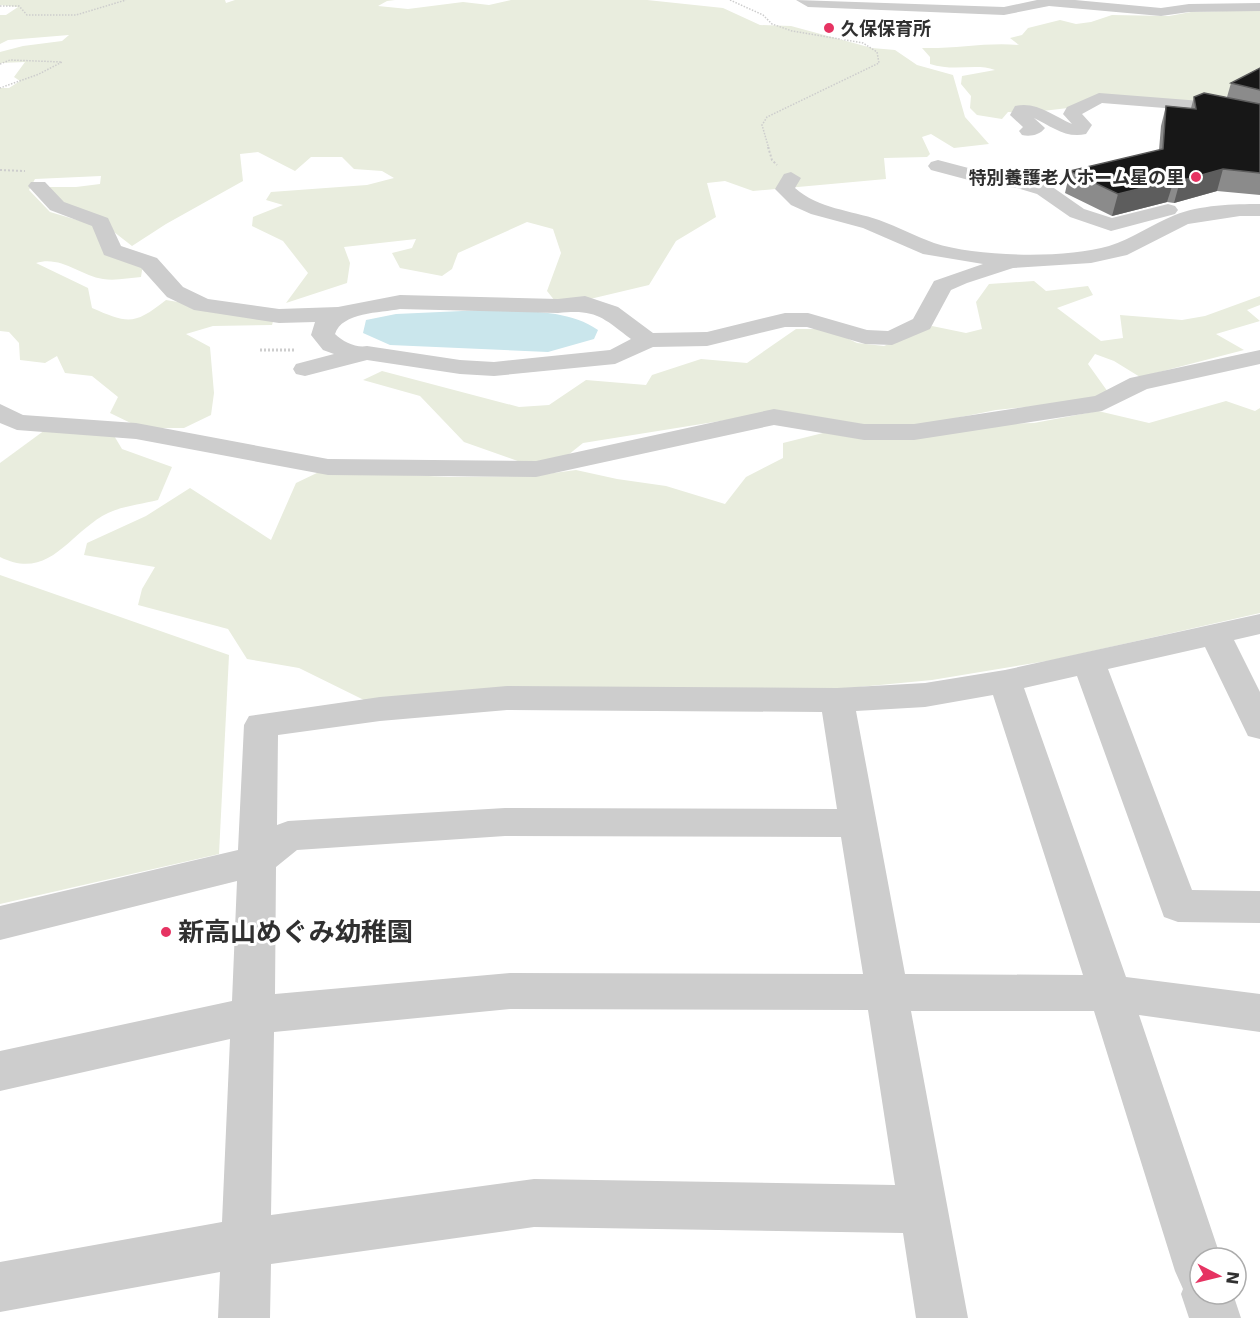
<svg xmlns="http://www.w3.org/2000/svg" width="1260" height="1318" font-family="'DejaVu Sans','Noto Sans JP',sans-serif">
<rect width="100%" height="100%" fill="#fff"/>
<g fill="#e9edde">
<path d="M0,0H225L226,3L235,0H395L387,1L378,6L408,9L463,2L489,5L511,0H647L723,8L760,25L791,26L872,48L895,50L917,65L953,75L965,117L989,144L954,148L931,134L922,137L930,154L927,157L884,158L886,179L753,191L725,181L707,183L716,217L676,241L649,285L590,299L555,301L547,291L561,253L553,229L527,222L458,253L452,269L442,276L400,268L392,253L412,248L416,239L344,247L350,263L347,283L286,303L308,273L283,241L252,226L253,217L283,205L266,200L271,192L367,185L394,178L382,171L354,169L342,157H311L295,171L258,152L240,154L243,181L166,224L132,246L114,232L67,207L46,187H76L100,184L101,176L35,179L29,190L50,212L94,225L143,264L141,277C129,278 115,281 103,279C80,275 60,255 36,263L88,288L92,308C129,324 134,325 166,300L274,318L272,325L213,326L186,334L210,347L214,393L211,415L184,428H141L110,413L118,397L92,376L65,373L57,356L45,363L20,360L19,343L9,332L0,331V88H9L20,81L14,77L25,62L0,63V52L23,46L62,41L69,35L8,40L0,44V15H6L18,7L0,5Z"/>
<path d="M1260,10V81L1222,98L1220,107L1101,99L1077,107L1025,113L1008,112L1002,119L977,115L970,108L971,96L961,84L962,76L995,70C976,63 954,72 930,64V57L922,48C955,49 987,42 1019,45L1010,38L1022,35L1028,28L1060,20L1076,24L1091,22L1112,15L1169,16L1191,12Z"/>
<path d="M1034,281L1046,291L1088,286L1093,295L1057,308L1101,341L1123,338L1120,315L1182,320L1205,316L1260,296V305L1247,310L1260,321L1216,334L1244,350L1140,377L1114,361L1095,354L1088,364L1108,392L1087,401L996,410L901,429L859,427L782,411L583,443L563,459L526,464L464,442L420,396L363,380L382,371L519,407L549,405L586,380L646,385L652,375L701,359L747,363L796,329H828L857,343L884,346L932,326L966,333L982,329L976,302L989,284Z"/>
<path d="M1226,401L1255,411L1260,408V613L1053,660L932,680L838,689L366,701L299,668L247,659L228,629L138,605L142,589L155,567L84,555L87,543L146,516L190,488L271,540L296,483L321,471L449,477L531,476L576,470L617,479L666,486L725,504L746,477L783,458V443L827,432L910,440L992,424L1034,423L1098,411L1149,423Z"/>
<path d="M45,430L113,434L122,449L172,467L158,500C142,504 123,506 108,513C69,532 50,582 0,557V463Z"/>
<path d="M0,575L229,655L219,854L0,904Z"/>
</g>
<path fill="#cae6ec" d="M484,310C521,312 567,308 598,330L594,339L548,352L390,345L363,333L366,320L396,314Z"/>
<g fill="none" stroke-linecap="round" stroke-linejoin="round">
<g stroke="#cdcdcd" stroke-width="1.5" stroke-dasharray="1.5 1.5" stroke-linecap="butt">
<path d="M730,0L763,15L772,24L792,31L863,43L877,52L879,63L767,117L762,125L769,149"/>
<path d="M0,6H19L27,15H76L126,0"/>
<path d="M0,64L10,60L62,62L39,74L0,88"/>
</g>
<g stroke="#cdcdcd" stroke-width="2" stroke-dasharray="2 2" stroke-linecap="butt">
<path d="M768,147L772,160L777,165"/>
<path d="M0,170L25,171"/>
</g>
<path stroke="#cdcdcd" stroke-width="3" stroke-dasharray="2 2" stroke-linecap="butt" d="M260,350H295"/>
<g fill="#cdcdcd" fill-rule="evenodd">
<path d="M796,0L1004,7L1037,0H1075L1161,8L1189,4L1260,3V11L1189,12L1161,16L1049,6L1004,15L808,7Z"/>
<path d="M1099,93L1214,102L1260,114V124L1214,112L1102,103L1082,114L1092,125L1086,134C1066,139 1051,126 1034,118L1045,128C1040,135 1030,137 1022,135L1019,131L1023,127L1010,115L1015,106C1037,101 1053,116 1072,124L1063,114L1067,107Z"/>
<path d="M938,160L995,175L1019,176L1051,186L1084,209L1112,218L1168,204L1175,206L1178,210L1175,214L1111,231L1070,217L1037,194L1017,188L995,187L931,170L928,166L931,162Z"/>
<path d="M791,172L801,178L795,188C819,209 850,210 879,220C898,227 915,236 934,243C977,257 1065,259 1109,246C1132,239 1152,224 1175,215C1199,205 1234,204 1260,204V216H1240L1188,224L1127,255L1091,263L1013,268L967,283L951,290L930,329L892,345L865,344L807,327H785L707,346L653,347L615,364L494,376L460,374L367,360L305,376L296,374L293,369L296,364L334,354L323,350L311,335L315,322L279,323L194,310L167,297L141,268L104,255L92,226L50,210L28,186L31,182H45L64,202L108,218L121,246L157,258L183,287L208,299L279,309L338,307L400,295L558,299L585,296L618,307L653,333L707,332L785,313H808L867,330L888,331L913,319L934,281L983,264L923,254L863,228L811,214L791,205L775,189L784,174ZM400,309L558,313C596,309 602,317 631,339L610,350L494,362L460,360L367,346C356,348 343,342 335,334C342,312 380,313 400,309Z"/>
<path d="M1260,350V364L1147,389L1102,411L914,440H864L774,425L536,477L328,475L136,439L17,430L0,423V404L23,415L136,423L328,459L536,461L774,409L864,424H914L1095,396L1130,378Z"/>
<path d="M1260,614V634L1234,640L1260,692V739L1248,736L1205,647L1108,669L1192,890L1260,891V923L1178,922L1164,917L1077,676L1024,688L1126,977L1260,994V1032L1139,1015L1221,1258H1200V1294H1233L1241,1318H1189L1181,1294L1183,1289L1175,1271L1094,1011H911L968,1318H916L903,1233L534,1227L271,1264L270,1318H218L220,1272L0,1312V1262L222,1222L230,1039L0,1091V1051L232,1001L237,881L0,940V906L238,850L244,725L249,716L380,697L507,686L837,688L925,683L1005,670ZM993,695L1083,975L905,974L856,711L925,707ZM507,710L822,712L837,809L505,808L288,821L277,825L278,735L380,721ZM505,836L841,837L863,974L510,973L275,994L276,867L297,850ZM510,1009L868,1010L895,1185L534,1179L271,1215L274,1032Z"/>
</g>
</g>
<path fill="#8b8b8b" d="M1260,68V195L1217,191L1174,203L1167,202L1112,216L1065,193L1070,171L1159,150L1161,126L1166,106L1191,108L1194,97H1227L1231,83Z"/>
<g fill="#5d5d5d">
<path d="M1223,169L1217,191L1174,203L1180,181Z"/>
<path d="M1174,180L1167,202L1112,216L1118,194Z"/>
</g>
<g fill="#171717" stroke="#5d5d5d" stroke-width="1.5">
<path d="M1260,68V90L1231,83Z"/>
<path d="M1204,93L1260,104V173L1223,169L1180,181L1174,180L1118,194L1070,171L1163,149L1166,106L1196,109L1194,97Z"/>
</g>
<g fill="#e63362" stroke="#fff" stroke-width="2">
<circle cx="829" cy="28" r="6"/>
<circle cx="1196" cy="177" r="6"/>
<circle cx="166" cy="932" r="6"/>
</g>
<g text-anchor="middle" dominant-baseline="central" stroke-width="6" stroke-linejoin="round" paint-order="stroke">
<g font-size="18" font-weight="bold" fill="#303030" stroke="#fff" text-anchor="start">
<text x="841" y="28">久保保育所</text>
<text x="1184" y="177" text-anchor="end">特別養護老人ホーム星の里</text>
</g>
<g font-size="26" font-weight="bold" fill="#303030" stroke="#fff" text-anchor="start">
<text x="178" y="932">新高山めぐみ幼稚園</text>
</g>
</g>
<g transform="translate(1218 1276) rotate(97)"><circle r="28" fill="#ffffff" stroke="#acacac" stroke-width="1.5"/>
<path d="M0-4.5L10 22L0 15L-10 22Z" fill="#e63362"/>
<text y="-9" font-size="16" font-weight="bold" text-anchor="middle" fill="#303030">N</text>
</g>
</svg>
